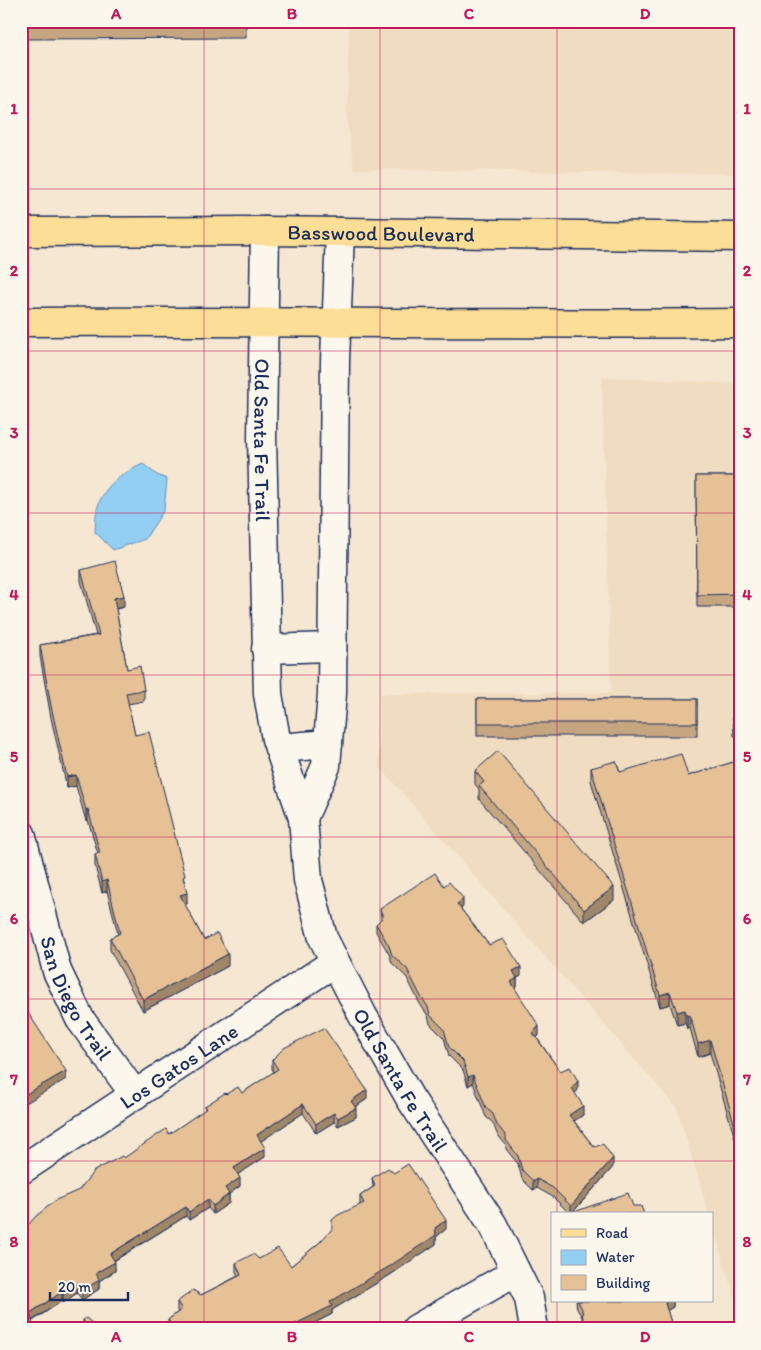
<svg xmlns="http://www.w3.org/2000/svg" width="761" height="1350" font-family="Itim,sans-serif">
<rect width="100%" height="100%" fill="#f5e7d2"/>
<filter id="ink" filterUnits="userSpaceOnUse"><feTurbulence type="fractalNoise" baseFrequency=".02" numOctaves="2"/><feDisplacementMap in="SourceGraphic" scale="10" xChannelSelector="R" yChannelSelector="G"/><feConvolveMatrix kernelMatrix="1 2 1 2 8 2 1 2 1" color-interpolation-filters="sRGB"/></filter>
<g filter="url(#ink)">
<g fill="#f0dcc0">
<path d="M349,21H740V174L354,169L347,119Z"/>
<path d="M602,377L740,384V1315L712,1225V1214H709L677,1108L379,766V694L611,693Z"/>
</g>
<path fill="#93cef3" stroke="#638eb7" d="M143,464L157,475L167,479L164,510L145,539L113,550L95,532C96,525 95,516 97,509C104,485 121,474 143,464Z"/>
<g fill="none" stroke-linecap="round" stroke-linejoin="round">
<g stroke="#1b2f5e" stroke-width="31">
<g id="minor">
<path id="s1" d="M265,231L262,437L268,694L276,739L303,818L308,880L323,938L363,1016L410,1098L493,1225L529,1298L534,1329"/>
<path d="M266,649L332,647"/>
<path d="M279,748L328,744"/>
<path d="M303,818L326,766L332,694L335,361L340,232"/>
<path id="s2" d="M21,834L57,971L80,1019L135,1095"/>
<path id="s3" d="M21,1170L335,962"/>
<path d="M416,1329L516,1272"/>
</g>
</g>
<g stroke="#1b2f5e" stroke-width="31">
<g id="major">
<path id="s4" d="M21,232L265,231L740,237"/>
<path d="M21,322C261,321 500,325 740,323"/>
</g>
</g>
<use href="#minor" stroke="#fbf7ec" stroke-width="28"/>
<use href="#major" stroke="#fdde96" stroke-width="28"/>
</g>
<g fill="#c6a681" stroke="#1b2f5e">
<path d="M21,21H246V38L21,39Z"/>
<path d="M696,476H740V607H697Z"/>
<path d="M81,570L124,607L116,609L127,669L144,690V701L128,704L135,735L185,883L187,904L185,905L204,940L228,966L143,1011L110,950V938L118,934L107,891L102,893L95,866V854H98L88,820L86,821L76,786L67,788L51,718L40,656V645L96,635L81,581Z"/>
<rect x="477" y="699" width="220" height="37"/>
<path d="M740,716V736H734L733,718Z"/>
<path d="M740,760V1156L710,1053L698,1057L690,1028L687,1029L685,1023L677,1025L670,1004L660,1007L591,781V768L620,772L688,776Z"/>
<path d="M475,771L614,900L584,922L479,799V789L475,784Z"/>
<path d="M444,886L463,907L461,909L489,945L521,976L517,978V987L515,989L539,1035L537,1038L560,1071L578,1090L575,1093L583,1115L574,1121L594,1147L613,1167L573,1212L569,1213L553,1197L537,1188L533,1190L522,1179L518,1164L506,1149V1145L497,1134L493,1123L486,1117L473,1083L468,1086L463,1070L449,1056L444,1038L430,1024L428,1016L420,1004L407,978L392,963L389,954L376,932V924L381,919L380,909Z"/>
<path d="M272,1060L367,1099L355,1107L356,1117L338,1126L334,1122L316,1133L303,1113L261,1141L265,1157L238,1174L240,1186L229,1194V1203L213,1214L208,1208L189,1220L186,1216L114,1261L115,1271L99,1281V1289L82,1300L77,1293L63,1303L62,1301L21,1329L23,1231L124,1158L169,1134L205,1110V1106L226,1094L242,1093L274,1072L272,1069Z"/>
<path d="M372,1178L446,1229L436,1237V1244L390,1275L332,1310V1314L303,1329H159L168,1323V1320L178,1312L177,1311V1302L201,1295L238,1276L236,1272V1263L259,1259L291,1266L319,1243L360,1205V1196L373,1187Z"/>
<path d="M576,1301H673V1307L667,1310L673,1329H583L582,1317L577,1309Z"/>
<path d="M83,1320L99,1329H83Z"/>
</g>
<g fill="#a18769" stroke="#1b2f5e">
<path d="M124,596V607L114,609V598Z"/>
<path d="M76,775V786L67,788V777Z"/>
<path d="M88,809V820L86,821V810Z"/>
<path d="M107,880V891L102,893V882Z"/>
<path d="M614,887V900L584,922V910Z"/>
<path d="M187,893V904L180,906V895Z"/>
<path d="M463,898V907L457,912V904Z"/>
<path d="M228,954V966L143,1011V1000Z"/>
<path d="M521,967V976L513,980V971Z"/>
<path d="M517,978V987L511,991V982Z"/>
<path d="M670,992V1004L660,1007V995Z"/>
<path d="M685,1010V1023L677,1025V1012Z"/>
<path d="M690,1015V1028L687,1029V1016Z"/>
<path d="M539,1026V1035L533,1042V1033Z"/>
<path d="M710,1040V1053L698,1057V1044Z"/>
<path d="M66,1071V1079L21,1106V1097Z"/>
<path d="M473,1075V1083L468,1086V1077Z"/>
<path d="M578,1081V1090L572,1097V1088Z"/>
<path d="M367,1090V1099L351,1110V1101Z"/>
<path d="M303,1104V1113L257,1144V1135Z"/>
<path d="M583,1106V1115L569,1124V1115Z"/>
<path d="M356,1108V1117L338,1126V1118Z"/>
<path d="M334,1113V1122L316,1133V1124Z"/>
<path d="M265,1148V1157L234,1177V1168Z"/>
<path d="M613,1158V1167L571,1214V1206Z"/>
<path d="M240,1178V1186L225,1197V1188Z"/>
<path d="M537,1179V1188L533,1190V1181Z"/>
<path d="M229,1194V1203L213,1214V1206Z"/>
<path d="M208,1199V1208L189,1220V1212Z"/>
<path d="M186,1207V1216L110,1263V1254Z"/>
<path d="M446,1220V1229L436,1237V1244L390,1275L332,1310V1314L303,1329H285L330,1302L435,1228Z"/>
<path d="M115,1262V1271L99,1281V1289L82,1300V1291L96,1273Z"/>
<path d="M77,1284V1293L63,1303V1294Z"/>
<path d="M62,1292V1301L30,1322V1313Z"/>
<path d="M668,1301H673V1307L665,1312V1303Z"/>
</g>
<g fill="#e6c196" stroke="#1b2f5e">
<path d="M21,21H246V22L21,23Z"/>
<path d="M696,476H740V594L697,595Z"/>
<path d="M115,561L124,596L114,598L127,669L140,666L144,690L126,693L135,735L149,732L185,876L183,877L187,893L180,895L204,940L217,933L228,954L143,1000L110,938L120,933L107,880L102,882L95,854L100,853L88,809L86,810L76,775L67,777L51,706L40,645L99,635L81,570Z"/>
<rect x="477" y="699" width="220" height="24"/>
<path d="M740,716V723H734L733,718Z"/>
<path d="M498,751L614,887L584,910L479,786L484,782L475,771Z"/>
<path d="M681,754L688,776L740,760V1144L710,1040L698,1044L690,1015L687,1016L685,1010L677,1012L670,992L660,995L591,768L616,761L620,772Z"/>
<path d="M435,873L444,886L449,882L463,898L457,904L489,945L503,939L521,967L513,971L517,978L511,982L539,1026L533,1033L560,1071L570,1067L578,1081L572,1088L583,1106L569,1115L594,1147L603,1144L613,1158L571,1206L553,1188L537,1179L533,1181L522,1170L518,1156L506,1140V1136L497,1125L493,1114L486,1108L473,1075L468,1077L463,1061L449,1047L444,1029L430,1015L428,1007L420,995L407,969L392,955L389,946L376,924L383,917L380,909Z"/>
<path d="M21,1002L66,1071L21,1097Z"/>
<path d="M324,1028L367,1090L351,1101L356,1108L338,1118L334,1113L316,1124L303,1104L257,1135L265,1148L234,1168L240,1178L225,1188L229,1194L213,1206L208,1199L189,1212L186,1207L110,1254L115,1262L96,1273L99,1280L82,1291L77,1284L63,1294L62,1292L30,1313L34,1329H21V1231H23L35,1217L56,1200L79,1190L94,1171L122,1156L124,1158L166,1129L169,1134L207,1108L205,1106L225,1093L226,1094L238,1087L242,1093L278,1069L272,1060L284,1048Z"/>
<path d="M408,1164L446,1220L435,1228L436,1235L390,1266L330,1302L332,1306L285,1329H159L170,1322L168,1320L182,1309L177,1302L193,1290L201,1295L241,1275L236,1263L253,1254L259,1259L278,1248L291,1266L319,1243L332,1229V1220L338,1215L364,1203L360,1196L375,1186L372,1178L388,1168L394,1173Z"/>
<path d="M628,1193L633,1206H641L644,1214H568Z"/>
<path d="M578,1301H668L665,1303L673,1329H587L583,1320L582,1309Z"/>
<path d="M86,1318L99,1329H89L83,1320Z"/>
</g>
</g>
<path fill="none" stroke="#c2185b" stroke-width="1" stroke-opacity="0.55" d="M204,21V1329M380,21V1329M557,21V1214M21,189H740M21,351H740M21,513H740M21,675H740M21,837H740M21,999H740M21,1161H740M557,1301V1329"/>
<g text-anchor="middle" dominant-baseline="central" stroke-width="4.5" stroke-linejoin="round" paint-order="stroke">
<g font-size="21" fill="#1b2f5e" stroke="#fbf7ec">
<text stroke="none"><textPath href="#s4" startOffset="360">Basswood Boulevard</textPath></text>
<text stroke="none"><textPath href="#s1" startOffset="209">Old Santa Fe Trail</textPath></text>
<text stroke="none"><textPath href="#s2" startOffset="174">San Diego Trail</textPath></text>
<text stroke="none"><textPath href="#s3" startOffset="189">Los Gatos Lane</textPath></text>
<text stroke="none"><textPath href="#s1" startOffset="876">Old Santa Fe Trail</textPath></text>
</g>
</g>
<rect width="761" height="1350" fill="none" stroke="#fbf7ec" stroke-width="55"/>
<rect x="551" y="1212" width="162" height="90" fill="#fbf7ec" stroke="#a1a7b3"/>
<rect x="561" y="1229" width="25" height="8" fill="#fdde96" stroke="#a1a7b3"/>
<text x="596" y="1238" font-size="15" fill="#1b2f5e">Road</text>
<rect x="561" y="1250" width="25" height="15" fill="#93cef3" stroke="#a1a7b3"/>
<text x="596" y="1262" font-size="15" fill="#1b2f5e">Water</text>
<rect x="561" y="1275" width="25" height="15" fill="#e6c196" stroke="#a1a7b3"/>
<text x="596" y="1288" font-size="15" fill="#1b2f5e">Building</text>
<path d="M50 1292v8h78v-8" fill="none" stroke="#1b2f5e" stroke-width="2.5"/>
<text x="58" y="1292" font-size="15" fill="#1b2f5e" stroke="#fbf7ec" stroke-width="4" paint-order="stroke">20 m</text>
<rect x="28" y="28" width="706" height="1294" fill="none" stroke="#c2185b" stroke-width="2"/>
<g font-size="16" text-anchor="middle" font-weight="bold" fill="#c2185b">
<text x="116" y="19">A</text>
<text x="292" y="19">B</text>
<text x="469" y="19">C</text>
<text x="645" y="19">D</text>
<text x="14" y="114">1</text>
<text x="747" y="114">1</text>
<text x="14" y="276">2</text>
<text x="747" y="276">2</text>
<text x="14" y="438">3</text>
<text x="747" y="438">3</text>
<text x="14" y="600">4</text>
<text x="747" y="600">4</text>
<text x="14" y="762">5</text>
<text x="747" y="762">5</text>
<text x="14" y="924">6</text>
<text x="747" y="924">6</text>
<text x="14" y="1085">7</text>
<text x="747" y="1085">7</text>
<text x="14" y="1247">8</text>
<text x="747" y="1247">8</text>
<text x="116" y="1342">A</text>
<text x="292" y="1342">B</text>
<text x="469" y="1342">C</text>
<text x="645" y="1342">D</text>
</g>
</svg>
